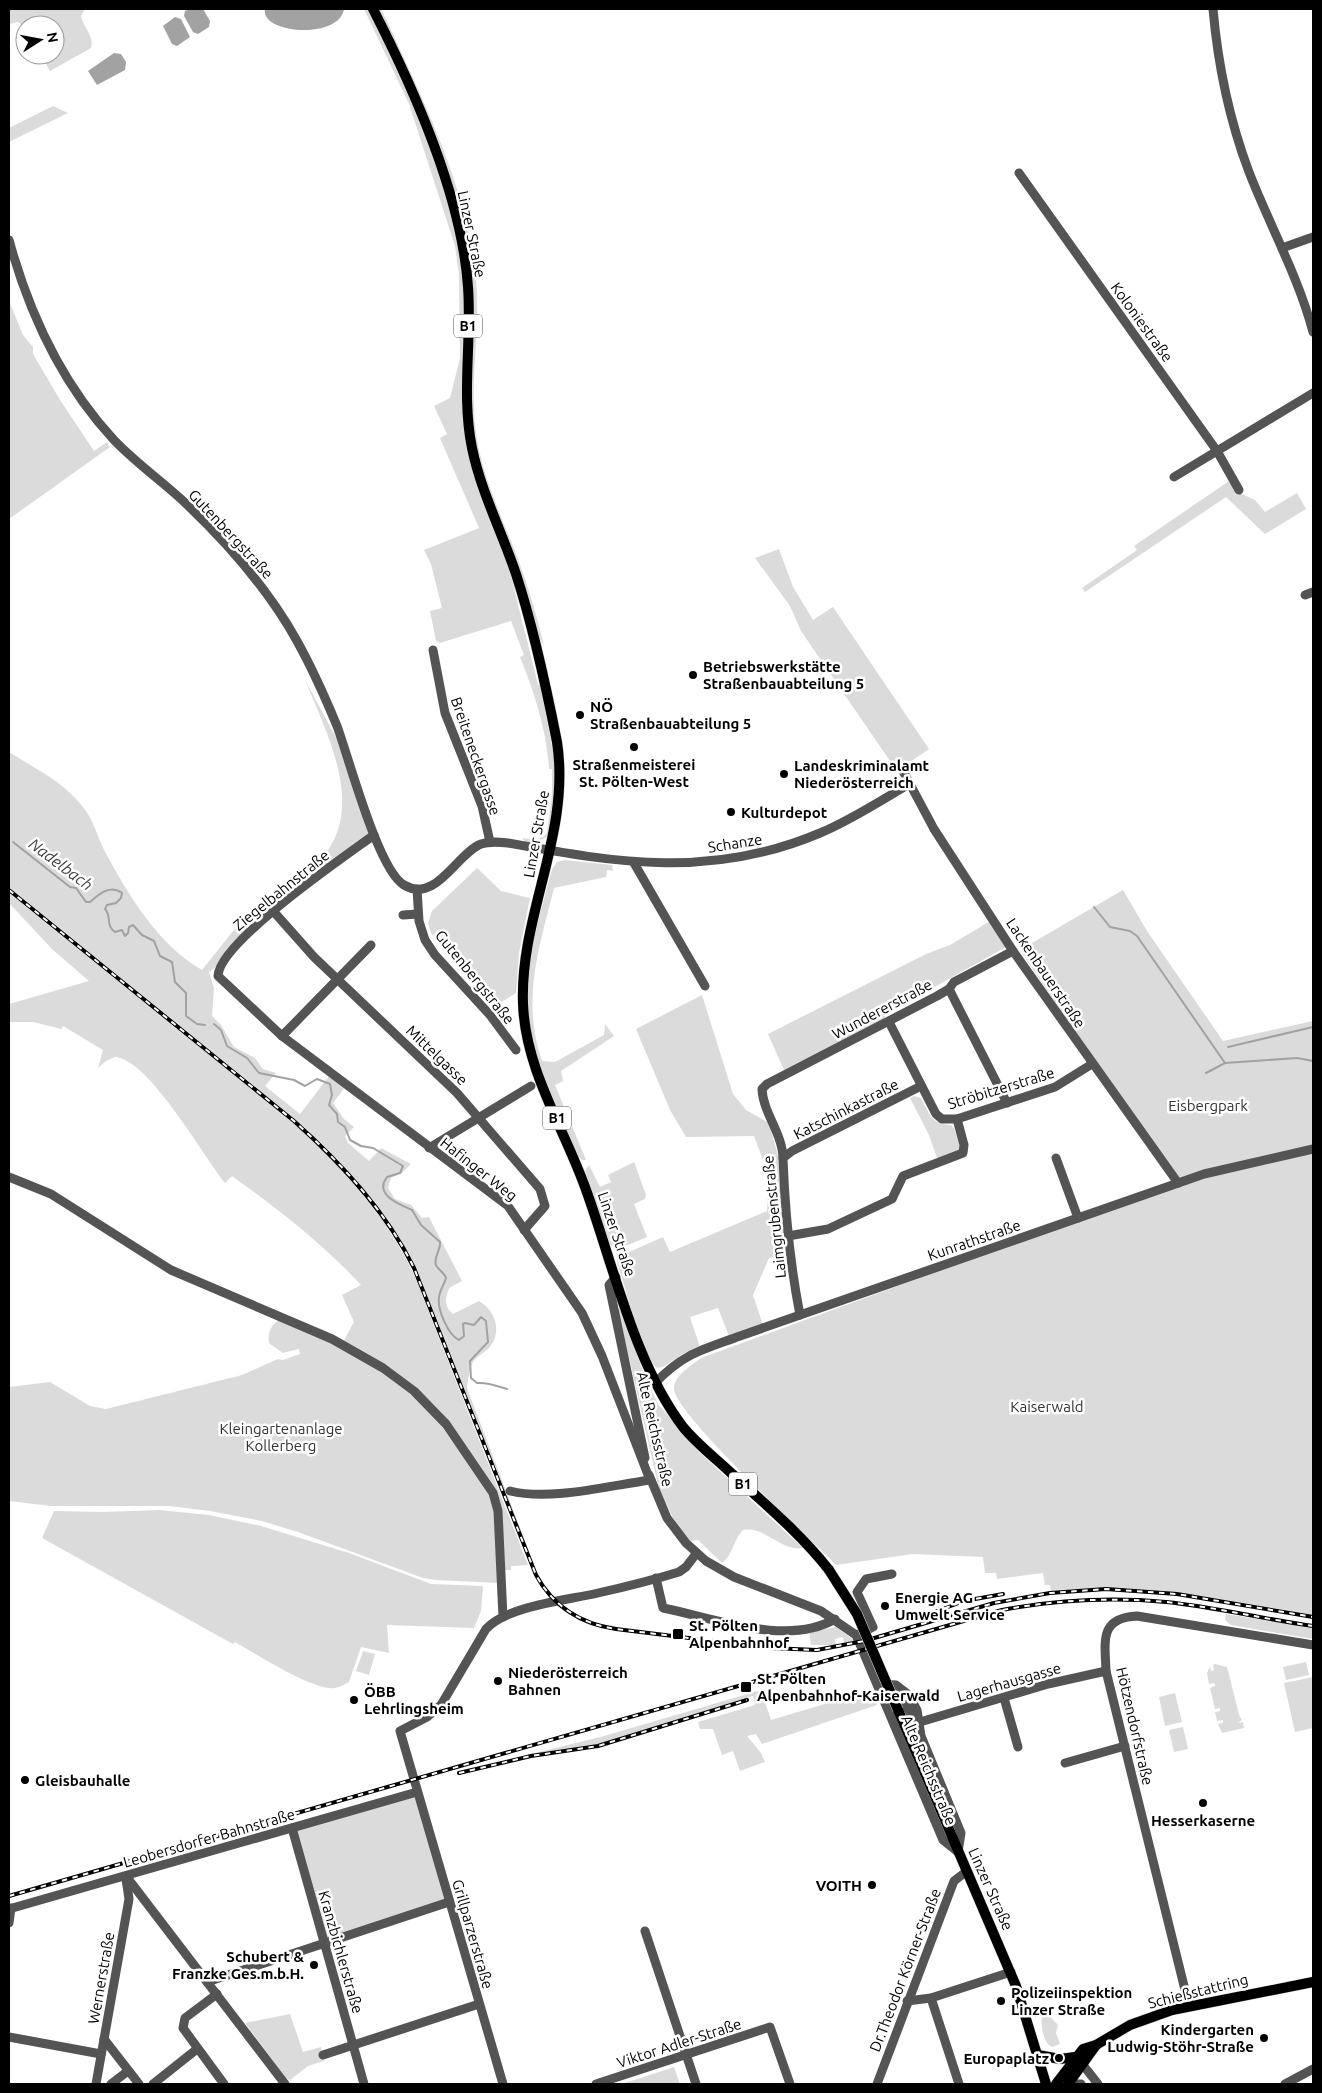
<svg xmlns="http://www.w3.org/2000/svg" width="1322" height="2093" font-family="Ubuntu,sans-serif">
<rect width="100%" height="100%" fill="#fff"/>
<g fill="#dbdbdb">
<path d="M9,9H85L81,16C83,27 95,37 91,48L50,71L41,55H55V25H25V28L18,22L9,24Z"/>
<path d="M364,9H369L404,83L433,155L453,221L464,277V407L510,570C518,607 529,646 538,685H540L554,756L555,789L549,835L539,842L526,843L522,838C531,839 542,842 547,832L552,795V769H549C547,732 534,691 520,657L524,655L511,621L440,643L436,641L430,611L442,608L431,564L424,550L479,528L440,438L447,434L434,406L450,398L460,358L459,274L455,246L409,104Z"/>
<path d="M378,9H381L388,23C425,105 468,189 476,280C481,335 467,390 478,445C486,485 504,522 518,559C529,588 537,617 544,646L538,636L485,483L473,433L460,220Z"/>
<path d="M53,106L68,113L9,142V128Z"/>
<path d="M9,301L23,335L33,347V354L60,400L94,451L107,442L110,447L9,519Z"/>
<path d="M1229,481L1242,494L1255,500L1265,512L1297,493L1306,509L1265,534L1226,497L1085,592L1082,588L1137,550L1134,546Z"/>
<path d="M779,549L793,587L813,620L833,607L929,749L904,766L901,777L801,631L790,606L755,558Z"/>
<path d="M305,680L339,743L369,830L367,836L234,942L217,966L209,972L214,988L212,1016L221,1025L234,1047L255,1058L263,1069L276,1073L265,1086L300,1114L330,1075L345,1087L333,1103L344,1119L354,1127L345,1136L348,1143L369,1161L381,1148L411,1164L402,1173L391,1178L388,1188L395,1199L411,1205L422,1218L429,1217L462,1281L449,1288C445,1299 444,1306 453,1314L479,1301C495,1310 503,1332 489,1348C484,1353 474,1358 472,1364C469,1371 468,1380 467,1388L535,1567L420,1277C393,1216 345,1163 295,1119L9,887V752C34,768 64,782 82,806C93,818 97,836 104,850C128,894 157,944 202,970L233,931L321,859C367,808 327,734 305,680Z"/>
<path d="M565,860L612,865L613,871L607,870L606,877L554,888C539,948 521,1000 542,1061L555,1062L604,1035L605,1024L614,1036L561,1071L563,1081L555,1085L586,1160H582L577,1156C560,1118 540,1079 531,1038C518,982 538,923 552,869L557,862Z"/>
<path d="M477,868L501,891L530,898L519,953L516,993L492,1008L444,949L431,933L428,923L432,911Z"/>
<path d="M1123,890L1147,931L1223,1041L1313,1021V1147L1180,1179L1089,1053L1020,950Z"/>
<path d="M9,893L303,1131C348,1174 390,1221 416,1279L528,1565L511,1566V1570H505L501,1511L441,1412L425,1396L343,1342L354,1322L342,1295L361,1285C322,1243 278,1209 232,1176L225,1183C203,1156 149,1059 115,1057L106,1061L98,1068L103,1050L63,1026L61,1029L33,1022H9V1004L89,981L52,949L9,903Z"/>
<path d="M992,920L1006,947L886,1014L884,1020L784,1070L768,1034L926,954L950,945Z"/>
<path d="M702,995L733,1094L746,1110L769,1123L778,1156L786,1254L769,1258L753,1295L763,1325L729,1336L718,1308L690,1317L700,1347L686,1352L663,1367L657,1368C640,1355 626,1285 617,1263L618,1257L663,1237L670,1252L767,1211L769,1176L754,1136L686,1137L670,1110L636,1029Z"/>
<path d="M914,1096L921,1098C930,1115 931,1124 951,1125L954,1128L961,1150L938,1161L929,1135L910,1098Z"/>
<path d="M1313,1152V1615C1226,1600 1140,1582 1051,1591L1050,1585H1045L1043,1573L997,1579L996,1573H985L983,1557L913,1554L836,1565C811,1539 675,1414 674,1389C674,1375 691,1366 701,1358L936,1272L1205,1177Z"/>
<path d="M634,1162L646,1195L645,1199L634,1204L647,1237L616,1250L610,1244L585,1171L589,1165L600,1187L611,1182L608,1175Z"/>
<path d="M621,1308L644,1374L658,1404L699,1452L803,1548C781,1552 766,1526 743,1530C733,1540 733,1555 722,1563L698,1540L690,1541L675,1522L659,1489L618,1309Z"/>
<path d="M280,1320L330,1341L395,1379L435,1417L490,1494L495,1511L498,1583L436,1580L423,1578L298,1532L262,1521L210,1511L169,1506H51L9,1501V1387L50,1382L90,1406L106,1409L242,1375L278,1359L283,1360L300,1354L299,1349L283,1353L270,1344C266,1336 271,1323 280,1320Z"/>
<path d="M159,1510L209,1515L261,1526L349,1553L431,1584L483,1586L481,1611L474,1628L387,1625L389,1653L361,1647L349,1682C345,1684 339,1688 334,1688C314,1691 254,1653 235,1642L233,1644L42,1538L54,1511L102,1512Z"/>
<path d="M1226,1614L1313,1628V1639L1231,1625L1225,1620Z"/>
<path d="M836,1627L855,1641L844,1643L843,1637L835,1639L836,1645H811L809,1632Z"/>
<path d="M363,1651L375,1654L369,1675L356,1671Z"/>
<path d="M1306,1662L1309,1675L1286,1680L1283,1667Z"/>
<path d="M1215,1664L1227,1667L1239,1715L1242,1720L1238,1723L1243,1722L1244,1728L1222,1733L1218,1724L1223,1723V1720L1217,1721L1215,1712L1220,1711V1708L1215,1709L1210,1688L1215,1686L1214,1683L1209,1684L1207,1673L1210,1666L1211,1671L1214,1670L1213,1665Z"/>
<path d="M1313,1677V1728L1295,1732L1284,1683Z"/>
<path d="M761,1690L771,1720L872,1690L877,1705L762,1744L756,1734L747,1736L761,1753L765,1762L740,1771L733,1751L722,1755L713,1729H700L698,1722L755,1705L753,1696L599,1744L531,1754L604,1736Z"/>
<path d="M1175,1693L1182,1722L1165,1726L1159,1697Z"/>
<path d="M1183,1727L1188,1749L1174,1752L1169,1730Z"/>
<path d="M417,1792L449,1902L324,1943L292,1828Z"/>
<path d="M1247,1979L1248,1987L1191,1997L1189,1988Z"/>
<path d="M1044,2010L1058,2025L1056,2033L1060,2044L1052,2047C1042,2043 1039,2018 1044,2010Z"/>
<path d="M290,2014L303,2052L321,2047L324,2061L308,2066L290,2080L286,2078L245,2023Z"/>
<path d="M674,2067L680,2084H622Z"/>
</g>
<g fill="#a2a2a2">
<path d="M189,9H203L210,21L209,27L198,34L193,32L184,16L185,11Z"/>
<path d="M265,9H344C339,40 260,34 265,9Z"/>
<path d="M175,17L181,19L190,37L177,46L172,44L163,26Z"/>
<path d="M114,53L121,54L126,62L125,70L97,85L88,71Z"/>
</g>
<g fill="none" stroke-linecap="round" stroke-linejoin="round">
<g stroke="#a2a2a2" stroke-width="2">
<path d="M13,842L70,887L76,888L86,902H90C99,894 110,884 122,893L121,898L116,903L107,905L105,909C112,916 105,925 115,932L122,930L125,936L128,933L129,927L133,925L142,935L154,941L160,956L172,962L175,982L186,993V1016L197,1024L205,1025"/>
<path d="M1094,907L1110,927L1130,931L1137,936L1225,1063L1297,1058L1313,1061"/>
<path d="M214,1024L221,1030L227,1046L247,1058L259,1073L294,1080L305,1086L317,1079L330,1084L332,1095L329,1105L337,1114L338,1122L345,1127L350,1140L361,1146L373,1148L403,1166L400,1173L387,1177C373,1195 401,1205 412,1210L421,1225L440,1242C441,1249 433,1259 436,1265C438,1270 444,1272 446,1278C444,1285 440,1290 439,1297C437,1309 448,1335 459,1340L464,1336L463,1324L465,1323L474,1325L481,1317L486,1321L488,1342L470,1361L471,1378L477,1383C488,1382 497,1386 507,1389"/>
<path d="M1228,1047L1313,1027"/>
<path d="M1206,1073L1225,1063"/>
</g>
<g stroke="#dbdbdb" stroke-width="11">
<g id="major">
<path d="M373,9C414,89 462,196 468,287C472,341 461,394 472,448C481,492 502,532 516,574C534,629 546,686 557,742C571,834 520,914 523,1003C525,1069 563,1126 585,1187C613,1263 634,1363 683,1427C697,1444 714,1457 730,1472C764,1503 801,1534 829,1570"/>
<path d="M898,1710L1016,1986L1046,2084"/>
<path d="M1038,2055L1060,2059L1075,2057"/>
<path d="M1056,2084L1083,2049L1096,2045L1130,2025L1172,2010L1313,1982"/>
<path d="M1068,2084L1096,2045"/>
</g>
</g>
<g stroke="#545454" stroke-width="9">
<path d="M1213,9C1218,66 1229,119 1249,172C1270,226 1298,276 1313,332"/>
<path d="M1019,173L1217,451L1239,490"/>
<path d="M9,240C29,313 62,384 114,440C135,462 159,479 181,499C226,541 267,587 297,641C312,668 325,697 337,726C349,758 378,870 404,885C436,904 456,854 481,844C490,841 499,842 508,843C618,863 712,879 820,833C851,820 880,801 909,784"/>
<path d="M1282,248L1313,237"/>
<path d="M1174,477L1313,393"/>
<path d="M1305,595L1313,592"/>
<path d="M433,650L445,713L482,806L490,842"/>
<path d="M903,771L934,829L1013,951L1178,1183"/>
<path d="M374,835C344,857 219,942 218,976L282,1036L508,1206L582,1313L602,1356L650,1480"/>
<path d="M634,863L705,986"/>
<path d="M417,889L419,921L425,940L435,955L490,1015L516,1050"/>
<path d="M274,912L314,957L457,1093L540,1189L545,1206L524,1230"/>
<path d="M403,915L418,914"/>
<path d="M949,989L1007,1103"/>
<path d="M889,1022L936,1114L942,1119H957L1055,1087L1092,1064"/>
<path d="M282,1036L371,945"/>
<path d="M429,1148L531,1086"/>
<path d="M783,1158L792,1151L921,1086"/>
<path d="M1056,1158L1078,1218"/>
<path d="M9,1177L51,1194L171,1270L332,1339L383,1368L414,1391L446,1424L493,1493L498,1511L503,1617"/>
<path d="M788,1236L828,1229L892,1199L903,1176L963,1153L964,1145L957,1119"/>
<path d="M616,1277L609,1285L645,1458"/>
<path d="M800,1315C790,1264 785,1211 783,1159C783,1134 763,1113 762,1089L767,1084L937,996L949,989L954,982L1013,951"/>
<path d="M655,1383C684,1353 702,1350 740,1336L1204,1174L1313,1149"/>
<path d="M649,1475L667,1518L686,1543L706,1561L734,1577L821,1611L856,1635L943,1840L958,1852"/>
<path d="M510,1491C550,1501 608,1486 650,1480"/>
<path d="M656,1578L663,1608C714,1618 787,1647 835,1619"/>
<path d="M859,1634L873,1627L857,1592L866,1579L892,1574"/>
<path d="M881,1684L896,1685L909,1695L917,1710L921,1736L961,1833L958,1852"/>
<path d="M1004,1698L1018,1747"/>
<path d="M890,1704H905L913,1718L920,1722"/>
<path d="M920,1722L1048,1684L1106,1671"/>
<path d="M1065,1763L1125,1746"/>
<path d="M292,1828L364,2084"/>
<path d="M126,1876L285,2084"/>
<path d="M9,1909L417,1792"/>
<path d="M9,1923L11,1908"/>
<path d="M645,1931L696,2084"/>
<path d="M207,1982L449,1902"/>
<path d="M217,1994L185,2018L183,2028L224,2084"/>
<path d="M931,1998L959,2084"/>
<path d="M907,2001L931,1998L1011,1972"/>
<path d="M1189,2006L1106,1671C1105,1641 1099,1618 1137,1616L1313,1645"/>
<path d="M9,2037L101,2054"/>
<path d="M104,2039L139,2084"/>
<path d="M323,2055L479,2004"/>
<path d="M1083,2065L1098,2084"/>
<path d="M96,2084L129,1899L126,1879"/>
<path d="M111,2084L128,2071"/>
<path d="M153,2084L197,2049"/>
<path d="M503,2084L400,1731L427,1717L441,1705L486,1629C506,1606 569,1600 598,1593C625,1587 653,1580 679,1572L686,1567L696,1554"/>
<path d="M596,2084L770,2027L790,2084"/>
<path d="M877,2084L954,1881L967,1871"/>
<path d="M1076,2084H1081"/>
<path d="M1285,2084L1313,2069"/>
</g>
<use href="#major" stroke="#000" stroke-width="10"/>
<g stroke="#000" stroke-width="4">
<g id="rail">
<path d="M9,890L294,1121C341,1163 386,1211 414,1268L536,1575C553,1606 581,1624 616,1629L770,1648L817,1650L864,1641L994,1603L1050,1593L1106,1589L1177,1594L1313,1617"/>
<path d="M924,1616L964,1601L1003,1594"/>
<path d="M459,1773L531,1756L598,1746L747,1700"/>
<path d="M9,1896L1002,1610C1056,1600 1111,1597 1166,1602C1215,1607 1264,1619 1313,1626"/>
</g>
</g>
<use href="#rail" stroke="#fff" stroke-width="2" stroke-dasharray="5.5" stroke-linecap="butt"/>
<g stroke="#dbdbdb" stroke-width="11" stroke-linecap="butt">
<path id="major-bridge" d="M829,1570L857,1614L898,1710"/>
</g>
<use href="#major-bridge" stroke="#000" stroke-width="10"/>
</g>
<g fill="#000" stroke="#fff" stroke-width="2">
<circle cx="693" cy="675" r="5"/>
<circle cx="580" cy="715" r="5"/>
<circle cx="634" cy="747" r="5"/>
<circle cx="784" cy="774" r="5"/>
<circle cx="731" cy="812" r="5"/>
<circle cx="885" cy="1606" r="5"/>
<rect x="672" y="1628" width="12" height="12" rx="2.5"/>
<circle cx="498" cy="1681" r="5"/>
<rect x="740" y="1681" width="12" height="12" rx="2.5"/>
<circle cx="354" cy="1700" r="5"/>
<circle cx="25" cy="1780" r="5"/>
<circle cx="1203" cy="1803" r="5"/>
<circle cx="872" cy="1885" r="5"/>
<circle cx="314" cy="1965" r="5"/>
<circle cx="1001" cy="2001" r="5"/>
<circle cx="1264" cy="2038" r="5"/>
<circle cx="1059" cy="2058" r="5"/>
</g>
<g text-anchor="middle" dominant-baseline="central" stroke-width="5" stroke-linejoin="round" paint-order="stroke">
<g fill="#fff" stroke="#4c4c4c" stroke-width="1">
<rect x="454" y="314.5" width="28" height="23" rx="4"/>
<rect x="543" y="1106.5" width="28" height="23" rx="4"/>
<rect x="729" y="1472.5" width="28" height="23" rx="4"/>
</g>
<g font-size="14" font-weight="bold" fill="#000">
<text x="468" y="326">B1</text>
<text x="557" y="1118">B1</text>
<text x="743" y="1484">B1</text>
</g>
<g font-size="15" fill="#000" stroke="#fff">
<text transform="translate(472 234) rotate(78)">Linzer Straße</text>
<text transform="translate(1142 322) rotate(54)">Koloniestraße</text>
<text transform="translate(231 534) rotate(47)">Gutenbergstraße</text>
<text transform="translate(476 756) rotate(71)">Breiteneckergasse</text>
<text transform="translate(536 834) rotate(-80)">Linzer Straße</text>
<text transform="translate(735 843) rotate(-9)">Schanze</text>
<text transform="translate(281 890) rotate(-39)">Ziegelbahnstraße</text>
<text transform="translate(1046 973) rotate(56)">Lackenbauerstraße</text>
<text transform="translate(475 977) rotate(51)">Gutenbergstraße</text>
<text transform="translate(882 1009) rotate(-28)">Wundererstraße</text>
<text transform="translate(437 1055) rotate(44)">Mittelgasse</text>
<text transform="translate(1001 1088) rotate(-17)">Ströbitzerstraße</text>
<text transform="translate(846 1109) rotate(-27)">Katschinkastraße</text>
<text transform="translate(479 1169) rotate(38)">Hafinger Weg</text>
<text transform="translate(774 1217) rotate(-96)">Laimgrubenstraße</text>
<text transform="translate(617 1234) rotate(71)">Linzer Straße</text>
<text transform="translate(974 1240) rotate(-19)">Kunrathstraße</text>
<text transform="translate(655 1429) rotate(77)">Alte Reichsstraße</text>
<text transform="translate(1009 1682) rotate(-16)">Lagerhausgasse</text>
<text transform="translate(1135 1726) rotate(77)">Hötzendorfstraße</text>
<text transform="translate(929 1770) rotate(67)">Alte Reichsstraße</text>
<text transform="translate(209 1838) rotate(-16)">Leobersdorfer Bahnstraße</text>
<text transform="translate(991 1889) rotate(66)">Linzer Straße</text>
<text transform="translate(473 1934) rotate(74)">Grillparzerstraße</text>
<text transform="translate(341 1952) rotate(74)">Kranzbichlerstraße</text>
<text transform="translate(905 1970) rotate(-69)">Dr.Theodor Körner-Straße</text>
<text transform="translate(101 1978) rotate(-80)">Wernerstraße</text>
<text transform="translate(1198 1991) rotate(-14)">Schießstattring</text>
<text transform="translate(679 2043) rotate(-18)">Viktor Adler-Straße</text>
</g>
<g font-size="15" font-weight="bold" fill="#000" stroke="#fff" text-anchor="start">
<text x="703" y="666">Betriebswerkstätte<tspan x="703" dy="17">Straßenbauabteilung 5</tspan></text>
<text x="590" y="706">NÖ<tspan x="590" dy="17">Straßenbauabteilung 5</tspan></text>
<text x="634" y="764" text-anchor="middle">Straßenmeisterei<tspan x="634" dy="17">St. Pölten-West</tspan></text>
<text x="794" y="765">Landeskriminalamt<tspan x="794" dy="17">Niederösterreich</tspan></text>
<text x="741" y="812">Kulturdepot</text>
<text x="895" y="1597">Energie AG<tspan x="895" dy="17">Umwelt Service</tspan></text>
<text x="689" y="1625">St. Pölten<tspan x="689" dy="17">Alpenbahnhof</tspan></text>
<text x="508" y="1672">Niederösterreich<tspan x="508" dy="17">Bahnen</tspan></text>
<text x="757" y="1678">St. Pölten<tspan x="757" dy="17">Alpenbahnhof-Kaiserwald</tspan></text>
<text x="364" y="1691">ÖBB<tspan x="364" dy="17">Lehrlingsheim</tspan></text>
<text x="35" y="1780">Gleisbauhalle</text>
<text x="1203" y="1820" text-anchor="middle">Hesserkaserne</text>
<text x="862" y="1885" text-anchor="end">VOITH</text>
<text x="304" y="1956" text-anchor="end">Schubert &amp;<tspan x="304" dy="17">Franzke Ges.m.b.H.</tspan></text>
<text x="1011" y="1992">Polizeiinspektion<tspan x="1011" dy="17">Linzer Straße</tspan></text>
<text x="1254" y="2029" text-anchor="end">Kindergarten<tspan x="1254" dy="17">Ludwig-Stöhr-Straße</tspan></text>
<text x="1049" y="2058" text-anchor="end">Europaplatz</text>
</g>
<g font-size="15" fill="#323232" stroke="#fff">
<text x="1208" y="1105">Eisbergpark</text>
<text x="1047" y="1406">Kaiserwald</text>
<text x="281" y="1428">Kleingartenanlage<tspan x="281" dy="17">Kollerberg</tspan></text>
</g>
<g font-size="16" font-style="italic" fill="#434343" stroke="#fff">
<text transform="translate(61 864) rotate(37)">Nadelbach</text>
</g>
</g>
<rect width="1322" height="2093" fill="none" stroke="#000000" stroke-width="20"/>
<g transform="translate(40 40) rotate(79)"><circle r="24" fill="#ffffff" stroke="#999999"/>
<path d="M0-4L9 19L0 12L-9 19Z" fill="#000000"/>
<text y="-8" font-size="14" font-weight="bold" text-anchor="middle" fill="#000000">N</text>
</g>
</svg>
